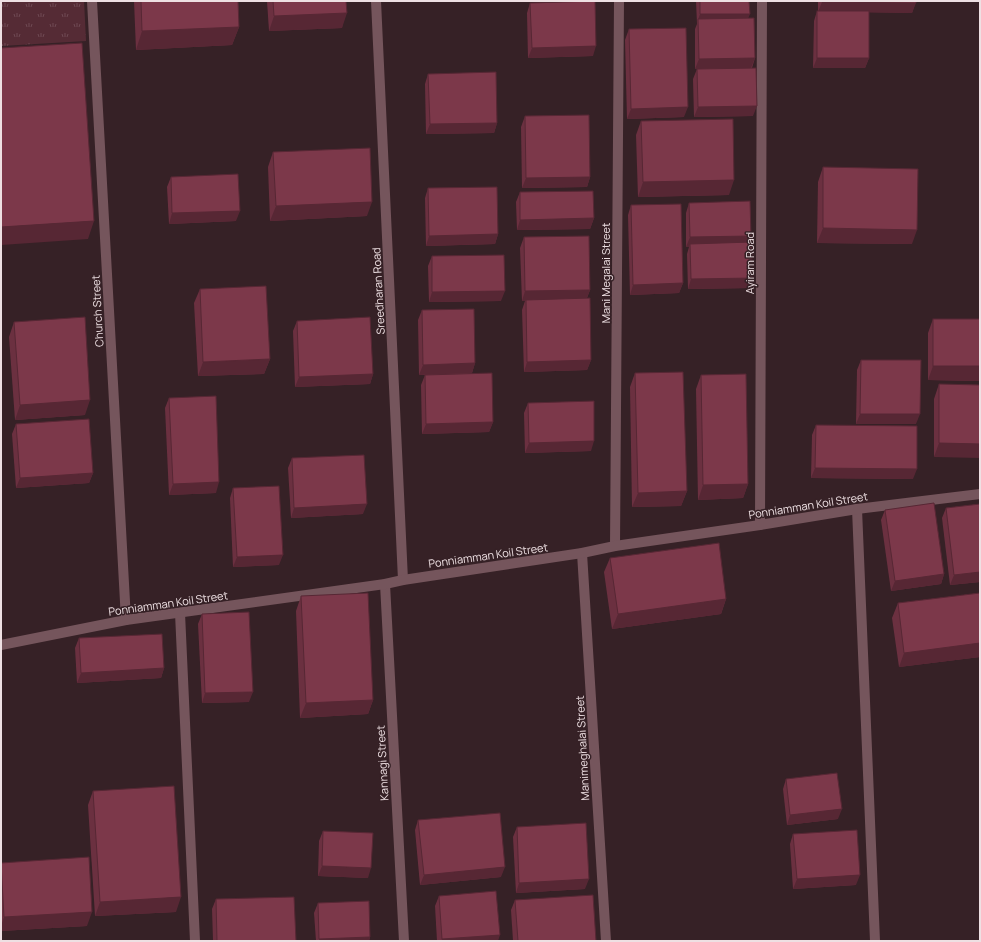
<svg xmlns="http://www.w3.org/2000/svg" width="981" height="942" font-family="Manrope,sans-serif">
<defs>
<pattern id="grass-tufts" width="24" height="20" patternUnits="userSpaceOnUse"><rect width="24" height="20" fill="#552b35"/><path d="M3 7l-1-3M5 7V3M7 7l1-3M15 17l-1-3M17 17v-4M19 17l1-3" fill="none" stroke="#6e4952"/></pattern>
</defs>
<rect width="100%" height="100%" fill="#362126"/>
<path fill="url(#grass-tufts)" d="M1,1H84L86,41L1,46Z"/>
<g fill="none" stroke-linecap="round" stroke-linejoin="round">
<g stroke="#75555c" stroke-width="10">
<path d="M92,1L126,620"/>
<path d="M376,1L403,580"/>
<path d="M857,509L875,941"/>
<path d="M760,525L762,1"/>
<path d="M615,546L619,1"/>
<path d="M582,553L606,941"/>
<path d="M385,584L404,941"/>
<path d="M180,613L195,941"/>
<path d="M1,645L126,620L385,584L403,580L582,553L615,546L760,525L857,509L980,494"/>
</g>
</g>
<g fill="#6b3040">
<path d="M134,1H238L239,27L232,45L136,50Z"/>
<path d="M267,1H346L342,28L269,31Z"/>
<path d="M696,1H749L748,18L755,58L752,68L753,116L694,117L693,79L697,69H695V29L697,24Z"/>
<path d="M818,1H916L912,13L869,12V58L865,68H813L814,21L817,11H818Z"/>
<path d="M530,3L593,56L528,58L527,13Z"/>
<path d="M629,29L684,117L627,119L625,40Z"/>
<path d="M428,74L497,123L494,133L426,134L425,84Z"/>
<path d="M525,116L590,177L587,187L522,188L521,127Z"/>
<path d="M641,121L729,195L638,197L636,135Z"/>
<path d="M273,152L367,216L270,221L268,167Z"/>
<path d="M823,167L912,244L817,243L818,182Z"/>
<path d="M171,177L236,221L169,224L167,187Z"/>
<path d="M428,188L498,234L495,244L426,246L425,198Z"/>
<path d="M520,192L594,218L590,229L517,230L516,202Z"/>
<path d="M689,203L751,236L748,243L750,288L688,289L687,254L689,247H686V213Z"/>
<path d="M631,205L683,283L679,293L630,295L628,215Z"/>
<path d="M524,237L590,290L587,298L591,360L587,370L524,372L522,310L525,301H522L520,248Z"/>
<path d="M432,256L501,301L429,302L428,266Z"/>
<path d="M200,289L270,359L264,374L198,376L194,303Z"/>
<path d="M422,310L475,363L472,373L493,422L489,432L422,434L421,385L425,375H419L418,320Z"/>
<path d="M980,310V381L928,380V333L933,319H979V313Z"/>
<path d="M297,321L373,374L370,384L295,387L293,331Z"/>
<path d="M14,322L85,415L15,420L9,337Z"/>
<path d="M861,360L916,424H856L857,370Z"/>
<path d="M635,373L687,491L681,506L632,507L630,387Z"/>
<path d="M701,375L748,484L743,498L698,500L696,389Z"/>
<path d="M939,384L980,385L934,457V399Z"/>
<path d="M169,398L216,493L169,495L165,408Z"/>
<path d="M528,403L591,451L525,453L524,413Z"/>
<path d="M16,424L93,473L89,483L16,488L12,434Z"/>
<path d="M816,425L913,479L811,478L812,435Z"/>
<path d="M292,458L363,514L291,518L288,468Z"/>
<path d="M233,488L279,565L233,567L230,498Z"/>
<path d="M980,504V582L950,585L942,518L946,508Z"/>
<path d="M885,510L944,574L941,584L891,591L881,520Z"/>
<path d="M610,558L726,599L721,614L612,629L604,572Z"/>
<path d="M980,593V657L899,667L892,618L898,603Z"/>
<path d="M301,596L373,700L368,714L300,718L296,611Z"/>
<path d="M202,614L249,702L202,703L198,624Z"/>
<path d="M79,638L164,668L161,678L77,683L75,648Z"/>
<path d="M786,779L838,819L787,825L783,789Z"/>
<path d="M93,791L176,912L95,916L88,805Z"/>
<path d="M418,820L501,877L420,885L415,830Z"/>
<path d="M517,827L585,889L516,893L513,837Z"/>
<path d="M323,831L368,878L318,876L319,841Z"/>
<path d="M793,834L856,885L793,889L790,844Z"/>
<path d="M1,863L87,926L1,931Z"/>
<path d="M439,896L498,941H437L435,906Z"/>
<path d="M216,899L296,941H213L212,909Z"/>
<path d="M515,900L596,941H513L511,910Z"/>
<path d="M318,903L370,937L369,941H316L314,913Z"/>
</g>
<g fill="#572734">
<path d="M822,2L916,3L912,13L818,12Z"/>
<path d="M347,13L342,28L269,31L274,16Z"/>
<path d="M700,14H750L746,24L698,20Z"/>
<path d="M239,27L232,45L136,50L142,31Z"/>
<path d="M596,46L593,56L528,58L532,48Z"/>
<path d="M755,58L751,68L695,69L699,59Z"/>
<path d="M817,58H869L865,68H813Z"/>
<path d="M757,106L753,116L694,117L698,107Z"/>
<path d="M688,107L684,117L627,119L631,109Z"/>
<path d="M497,123L494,133L426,134L430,124Z"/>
<path d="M590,177L587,187L522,188L526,178Z"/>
<path d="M734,180L729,195L638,197L643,182Z"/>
<path d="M372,202L367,216L270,221L276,206Z"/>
<path d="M240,211L236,221L169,224L172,213Z"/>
<path d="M594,218L590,229L517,230L520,220Z"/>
<path d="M94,221L88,239L1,245V227Z"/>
<path d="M823,228L917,230L912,244L817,243Z"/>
<path d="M498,234L495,244L426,246L429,236Z"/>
<path d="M751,236L747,246L690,244L689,247H686L690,237Z"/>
<path d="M753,278L750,288L688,289L691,279Z"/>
<path d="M683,283L679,293L630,295L633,285Z"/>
<path d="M590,290L586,300H526L525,301H522L525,291Z"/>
<path d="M505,291L501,301L429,302L432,292Z"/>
<path d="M270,359L264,374L198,376L203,362Z"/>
<path d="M591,360L587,370L524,372L527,362Z"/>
<path d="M475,363L472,373L419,375L423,365Z"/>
<path d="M933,366H980V381L928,380Z"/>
<path d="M373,374L370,384L295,387L299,377Z"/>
<path d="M90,400L85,415L15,420L20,405Z"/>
<path d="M860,414H920L916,424H856Z"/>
<path d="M493,422L489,432L422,434L426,424Z"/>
<path d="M594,441L591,451L525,453L529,443Z"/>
<path d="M939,443L980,444V458L934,457Z"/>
<path d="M815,468L917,469L913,479L811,478Z"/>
<path d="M93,473L89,483L16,488L20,478Z"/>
<path d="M219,482L216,493L169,495L173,484Z"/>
<path d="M748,484L743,498L698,500L703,485Z"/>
<path d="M687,491L681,506L632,507L638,493Z"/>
<path d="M367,504L363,514L291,518L294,508Z"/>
<path d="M283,555L279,565L233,567L237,557Z"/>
<path d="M980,572V582L950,585L954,575Z"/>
<path d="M944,574L941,584L891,591L895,581Z"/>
<path d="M726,599L721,614L612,629L618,614Z"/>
<path d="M980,643V657L899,667L904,653Z"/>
<path d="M164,668L161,678L77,683L81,673Z"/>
<path d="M253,692L249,702L202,703L205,693Z"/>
<path d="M373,700L368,714L300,718L306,703Z"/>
<path d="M842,809L838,819L787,825L790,815Z"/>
<path d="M322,866L371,868L368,878L318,876Z"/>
<path d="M505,867L501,877L420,885L424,875Z"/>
<path d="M860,875L856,885L793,889L797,879Z"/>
<path d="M589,879L585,889L516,893L519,883Z"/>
<path d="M181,897L176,912L95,916L100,902Z"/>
<path d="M92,912L87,926L1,931V926L4,917Z"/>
<path d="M500,935L498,941H441L442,939Z"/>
<path d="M370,937L369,941H319V939Z"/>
</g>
<g fill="#7c384a" stroke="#572734">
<path d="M141,1H238L239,27L142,31Z"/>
<path d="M273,1H346L347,13L274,16Z"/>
<path d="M595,1L596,46L532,48L530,3Z"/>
<path d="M700,1H749L750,14H700Z"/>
<path d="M822,1H916V3L822,2Z"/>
<rect x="817" y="11" width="52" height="47"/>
<path d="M754,18L755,58L699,59L698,19Z"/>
<path d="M686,28L688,107L631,109L629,29Z"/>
<path d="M82,43L94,221L1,227V48Z"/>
<path d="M756,68L757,106L698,107L697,69Z"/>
<path d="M496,72L497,123L430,124L428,74Z"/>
<path d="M589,115L590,177L526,178L525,116Z"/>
<path d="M733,119L734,180L643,182L641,121Z"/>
<path d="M370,148L372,202L276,206L273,152Z"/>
<path d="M823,167L918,169L917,230L823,228Z"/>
<path d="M238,174L240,211L172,213L171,177Z"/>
<path d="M497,187L498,234L429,236L428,188Z"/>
<path d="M593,191L594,218L520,220V192Z"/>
<path d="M750,201L751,236L690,237L689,203Z"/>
<path d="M681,204L683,283L633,285L631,205Z"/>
<path d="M589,236L590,290L525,291L524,237Z"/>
<path d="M752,242L753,278L691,279L690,244Z"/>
<path d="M504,255L505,291L432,292V256Z"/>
<path d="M266,286L270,359L203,362L200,289Z"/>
<path d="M590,298L591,360L527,362L526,300Z"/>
<path d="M474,309L475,363L423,365L422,310Z"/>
<path d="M85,317L90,400L20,405L14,322Z"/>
<path d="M370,317L373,374L299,377L297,321Z"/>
<rect x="933" y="319" width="47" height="47"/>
<path d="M861,360H921L920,414H860Z"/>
<path d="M683,372L687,491L638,493L635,373Z"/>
<path d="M492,373L493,422L426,424L425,375Z"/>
<path d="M746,374L748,484L703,485L701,375Z"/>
<path d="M939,384L980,385V444L939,443Z"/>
<path d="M216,396L219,482L173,484L169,398Z"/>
<path d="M594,401V441L529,443L528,403Z"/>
<path d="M89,419L93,473L20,478L16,424Z"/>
<path d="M816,425L917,426V469L815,468Z"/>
<path d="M364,455L367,504L294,508L292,458Z"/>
<path d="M279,486L283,555L237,557L233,488Z"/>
<path d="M934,503L944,574L895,581L885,510Z"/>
<path d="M980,504V572L954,575L946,508Z"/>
<path d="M719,543L726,599L618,614L610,558Z"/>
<path d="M368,593L373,700L306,703L301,596Z"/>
<path d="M980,593V643L904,653L898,603Z"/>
<path d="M249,612L253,692L205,693L202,614Z"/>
<path d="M162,634L164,668L81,673L79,638Z"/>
<path d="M837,773L842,809L790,815L786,779Z"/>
<path d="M174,786L181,897L100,902L93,791Z"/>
<path d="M500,813L505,867L424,875L418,820Z"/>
<path d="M586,823L589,879L519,883L517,827Z"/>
<path d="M857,830L860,875L797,879L793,834Z"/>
<path d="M323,831L373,833L371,868L322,866Z"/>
<path d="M89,857L92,912L4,917L1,863Z"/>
<path d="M496,891L500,935L442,939L439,896Z"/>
<path d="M593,895L596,941H518L515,900Z"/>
<path d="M294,897L296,941H217L216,899Z"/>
<path d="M369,901L370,937L319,939L318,903Z"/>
</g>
<g text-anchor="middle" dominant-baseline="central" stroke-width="3" stroke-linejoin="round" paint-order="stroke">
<g font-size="11" fill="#eee0e3" stroke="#362126">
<text transform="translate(749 263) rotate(-90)">Ayiram Road</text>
<text transform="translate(605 273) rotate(-90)">Mani Megalai Street</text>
<text transform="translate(378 291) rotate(-93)">Sreedharan Road</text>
<text transform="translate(97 311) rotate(-93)">Church Street</text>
<text transform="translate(808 505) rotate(-9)">Ponniamman Koil Street</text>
<text transform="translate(488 555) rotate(-8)">Ponniamman Koil Street</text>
<text transform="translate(168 603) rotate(-8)">Ponniamman Koil Street</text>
<text transform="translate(582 748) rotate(-93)">Manimeghalai Street</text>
<text transform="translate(382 763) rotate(-93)">Kannagi Street</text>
</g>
</g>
<rect width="981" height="942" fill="none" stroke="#eee0e3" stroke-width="4"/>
</svg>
